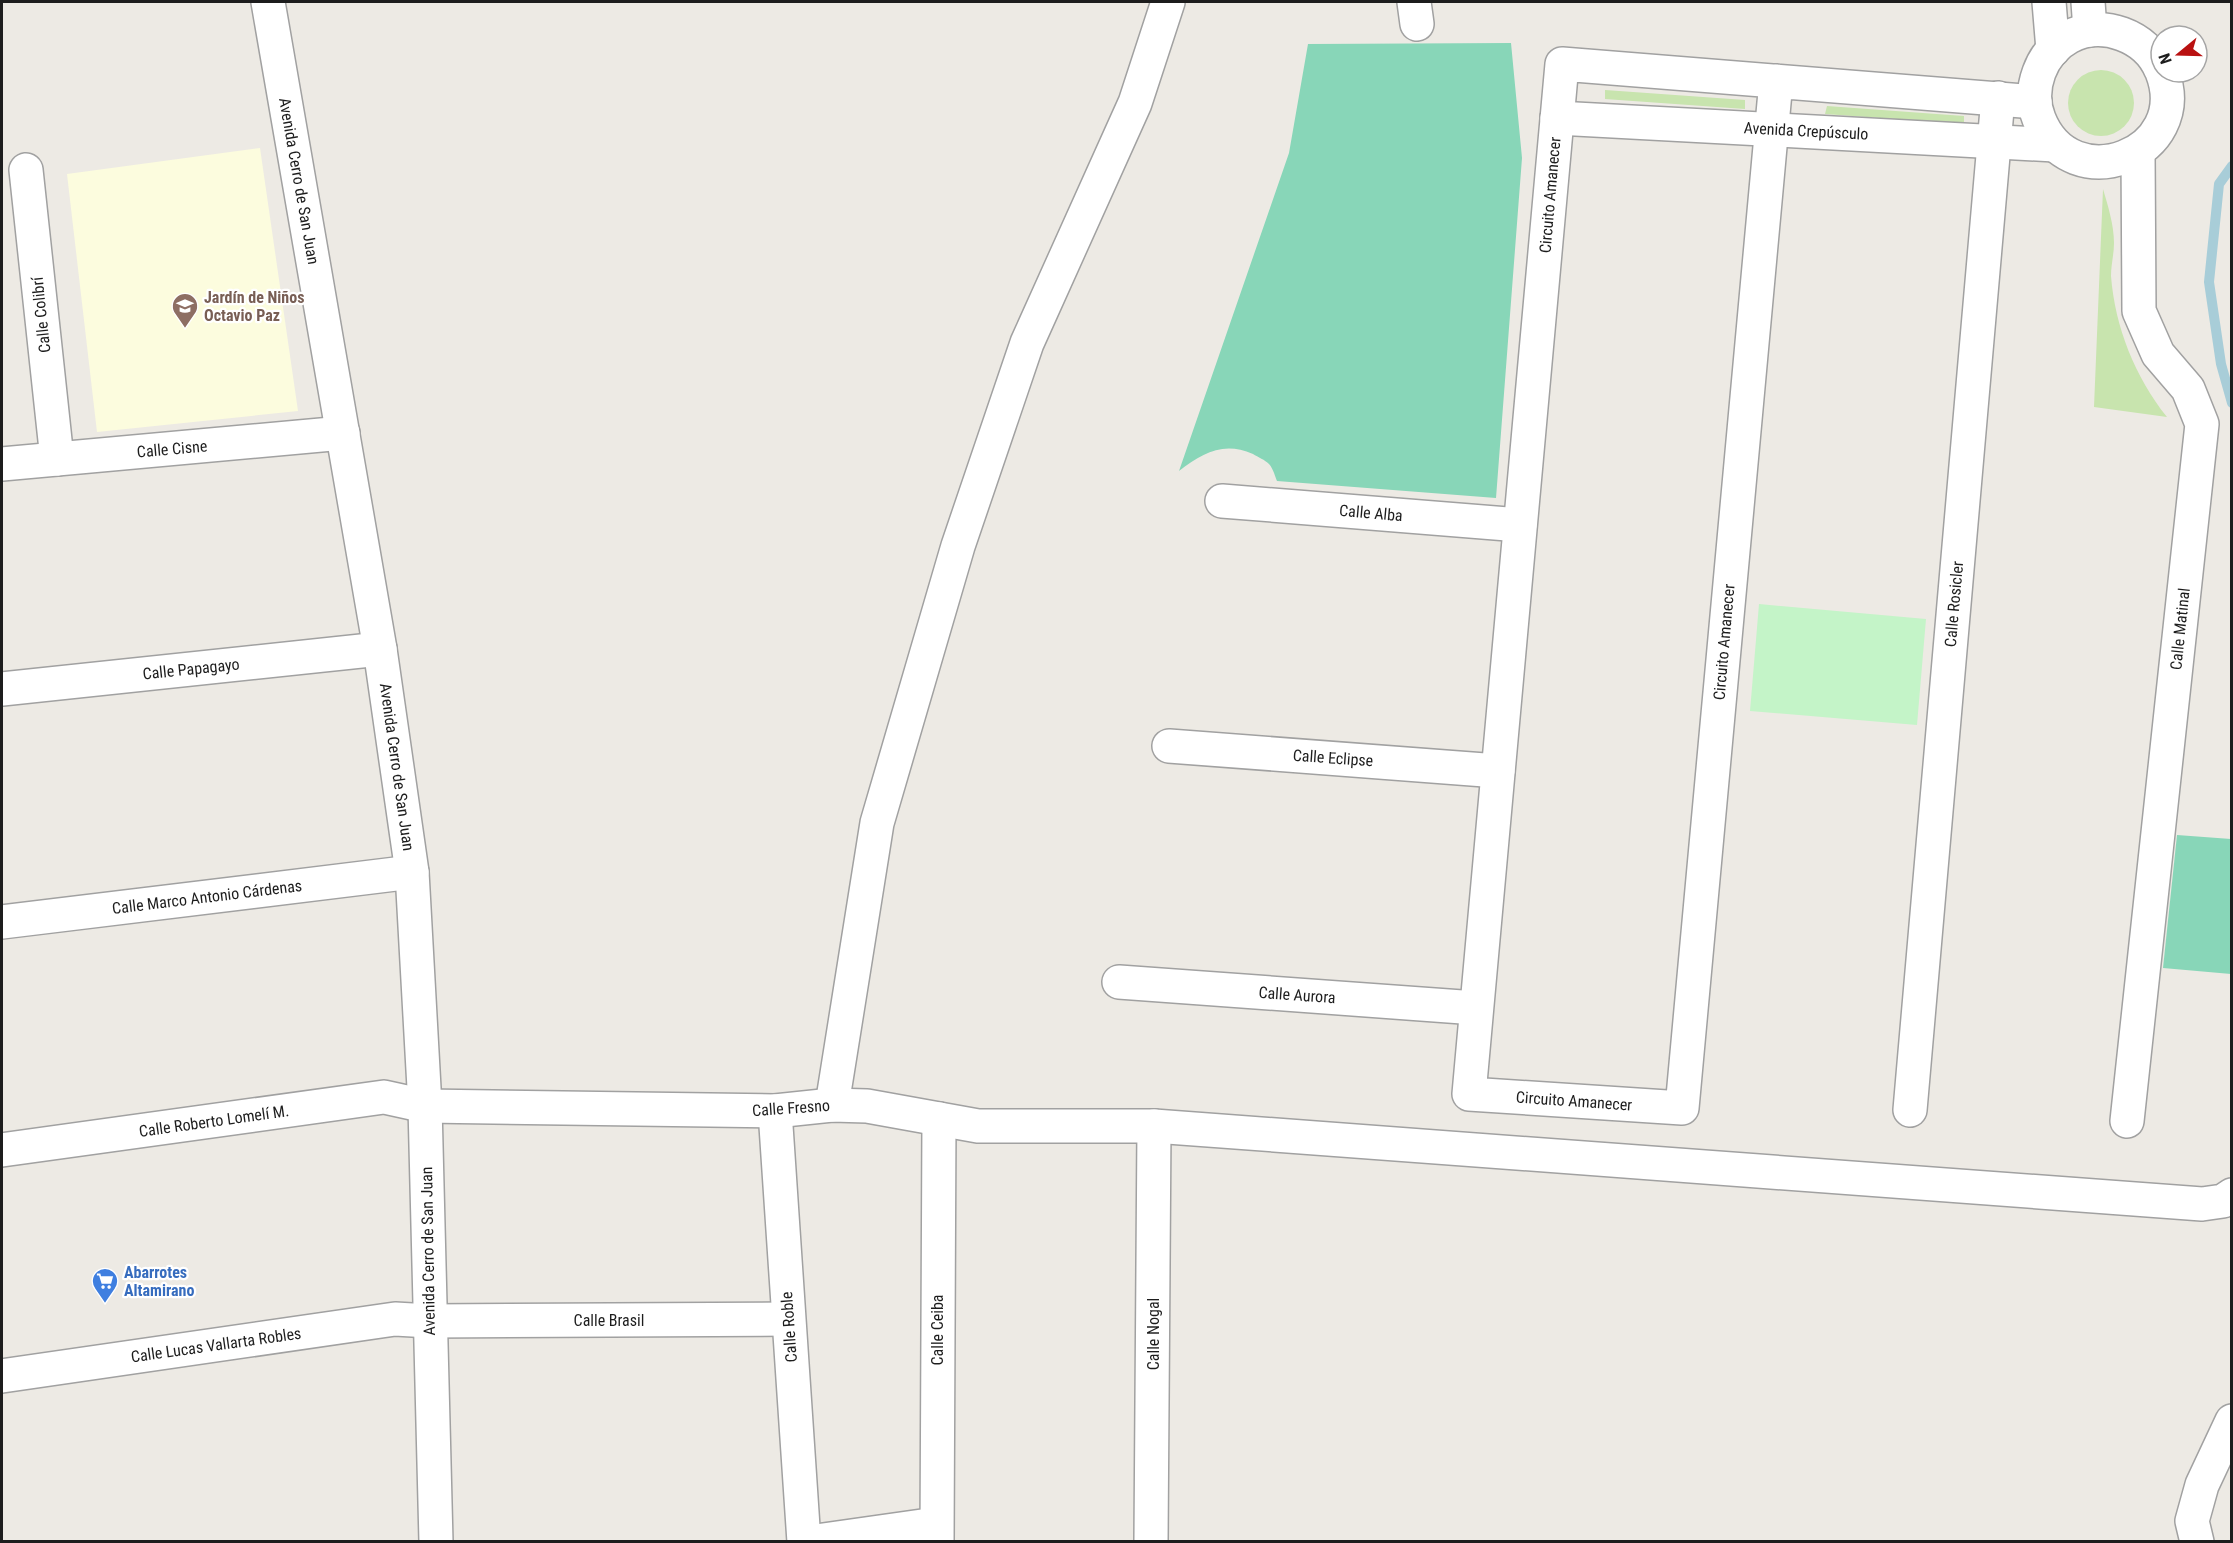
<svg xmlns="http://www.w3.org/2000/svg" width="2233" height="1543" font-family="'Roboto Condensed',sans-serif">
<rect width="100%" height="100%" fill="#edeae4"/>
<path fill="#fcfcde" d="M260,148L298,411L97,432L67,174Z"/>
<g fill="#c8e4ae">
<circle cx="2101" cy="103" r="33"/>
<path d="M1605,90L1745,100V109L1605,99Z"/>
<path d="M1827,106L1964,116V124L1825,114Z"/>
<path d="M2103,189C2108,206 2114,225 2114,243C2114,254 2111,265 2111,276C2115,327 2135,377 2167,417L2094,407Z"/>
</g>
<path fill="#c4f4c8" d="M1759,604L1926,619L1917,725L1750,711Z"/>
<g fill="#88d6b8">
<path d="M1511,43L1522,158L1496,498L1277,481C1275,476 1273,468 1269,464C1265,460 1258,457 1253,454C1223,441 1203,453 1179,471L1289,153L1308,44Z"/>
<path d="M2177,835L2231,839V974L2163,968Z"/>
</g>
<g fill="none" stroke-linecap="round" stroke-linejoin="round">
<path stroke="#a8cdd8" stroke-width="10" d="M2232,166L2219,184L2209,282L2221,364L2232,403"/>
<g stroke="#a1a1a1" stroke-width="36">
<g id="minor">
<path d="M1414,2L1417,24"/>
<path d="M1776,81L1682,1108L1469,1094L1562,64L2035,102"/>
<path d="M1557,118L2055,145"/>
<path d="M26,170L57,459"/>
<path d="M2,464L343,433"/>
<path d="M1222,501L1520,525"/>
<path d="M2,689L380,649"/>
<path d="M1169,746L1498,771"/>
<path d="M2,922L412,872"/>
<path d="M1119,982L1476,1008"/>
<path d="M832,1105L877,823L958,546L1027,343L1135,103L1168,2"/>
<path d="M1910,1110L1998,98"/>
<path d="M775,1111L804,1542"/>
<path d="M2127,1121L2202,424L2188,389L2158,354L2139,311L2138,152"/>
<path d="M2,1150L384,1097L425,1106L775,1111L832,1105L867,1106L978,1126H1154L2202,1204L2223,1201L2232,1195"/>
<path d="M2,1376L395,1319L430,1321L788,1319"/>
<path d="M809,1542L936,1524"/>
<path d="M937,1542L939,1119"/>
<path d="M1151,1542L1154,1126"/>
<path d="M2197,1542L2192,1521L2202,1485L2232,1421"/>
</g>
</g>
<g stroke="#a1a1a1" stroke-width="36">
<g id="tertiary">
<path d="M268,2L380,649L412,872L425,1106L436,1542"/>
<path d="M2049,2L2053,50"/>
<path d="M2088,2L2090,30"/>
<path d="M2161,70C2147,36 2102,19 2069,37C2041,52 2027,89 2039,119C2071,201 2194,154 2162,72"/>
</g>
</g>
<use href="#minor" stroke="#fff" stroke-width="33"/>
<use href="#tertiary" stroke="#fff" stroke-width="33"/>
</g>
<defs>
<g id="school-pin" transform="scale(1.35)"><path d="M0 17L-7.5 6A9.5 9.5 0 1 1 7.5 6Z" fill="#8d6e63" stroke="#fff"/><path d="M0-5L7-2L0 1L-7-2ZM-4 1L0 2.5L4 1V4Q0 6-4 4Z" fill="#fff"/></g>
<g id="supermarket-pin" transform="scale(1.35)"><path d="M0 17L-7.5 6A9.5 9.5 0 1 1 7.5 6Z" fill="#3f7fe0" stroke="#fff"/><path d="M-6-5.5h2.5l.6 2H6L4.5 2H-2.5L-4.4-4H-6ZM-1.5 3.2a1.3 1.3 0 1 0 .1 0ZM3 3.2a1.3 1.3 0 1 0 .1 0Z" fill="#fff"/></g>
</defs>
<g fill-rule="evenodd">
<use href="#school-pin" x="185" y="306"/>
<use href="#supermarket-pin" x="105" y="1281"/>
</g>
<g text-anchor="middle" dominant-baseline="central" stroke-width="4.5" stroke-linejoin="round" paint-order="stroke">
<g font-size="16" fill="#1d1d1d" stroke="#fff">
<text transform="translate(1806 131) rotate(3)">Avenida Crepúsculo</text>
<text transform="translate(299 181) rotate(80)">Avenida Cerro de San Juan</text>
<text transform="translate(1550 195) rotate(-85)">Circuito Amanecer</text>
<text transform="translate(41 315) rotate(-96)">Calle Colibrí</text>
<text transform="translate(172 449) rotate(-5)">Calle Cisne</text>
<text transform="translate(1371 513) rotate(5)">Calle Alba</text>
<text transform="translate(1954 604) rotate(-85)">Calle Rosicler</text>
<text transform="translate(2180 629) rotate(-84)">Calle Matinal</text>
<text transform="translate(1724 642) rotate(-85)">Circuito Amanecer</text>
<text transform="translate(191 669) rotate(-6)">Calle Papagayo</text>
<text transform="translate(1333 758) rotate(4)">Calle Eclipse</text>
<text transform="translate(397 767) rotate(82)">Avenida Cerro de San Juan</text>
<text transform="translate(207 897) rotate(-7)">Calle Marco Antonio Cárdenas</text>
<text transform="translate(1297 995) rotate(4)">Calle Aurora</text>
<text transform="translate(1574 1101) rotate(4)">Circuito Amanecer</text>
<text transform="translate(791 1108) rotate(-4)">Calle Fresno</text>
<text transform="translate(214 1121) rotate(-8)">Calle Roberto Lomelí M.</text>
<text transform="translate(428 1251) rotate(-91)">Avenida Cerro de San Juan</text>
<text x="609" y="1320">Calle Brasil</text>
<text transform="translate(789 1327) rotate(-94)">Calle Roble</text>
<text transform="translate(937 1330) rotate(-90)">Calle Ceiba</text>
<text transform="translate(1153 1334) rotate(-90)">Calle Nogal</text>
<text transform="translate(216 1345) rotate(-8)">Calle Lucas Vallarta Robles</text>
</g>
<g font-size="16" font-weight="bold" fill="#785e54" stroke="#fff" text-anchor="start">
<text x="204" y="297">Jardín de Niños<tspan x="204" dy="18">Octavio Paz</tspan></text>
</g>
<g font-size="16" font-weight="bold" fill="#366cbe" stroke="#fff" text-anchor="start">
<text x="124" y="1272">Abarrotes<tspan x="124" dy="18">Altamirano</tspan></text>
</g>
</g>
<rect width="2233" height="1543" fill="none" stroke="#1d1d1d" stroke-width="6"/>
<g transform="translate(2179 54) rotate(251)"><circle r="28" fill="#ffffff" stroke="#a5a5a5" stroke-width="1.5"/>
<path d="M0-4.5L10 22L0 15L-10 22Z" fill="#b91111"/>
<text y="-9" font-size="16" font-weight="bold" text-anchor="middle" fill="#1d1d1d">N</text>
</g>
</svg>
